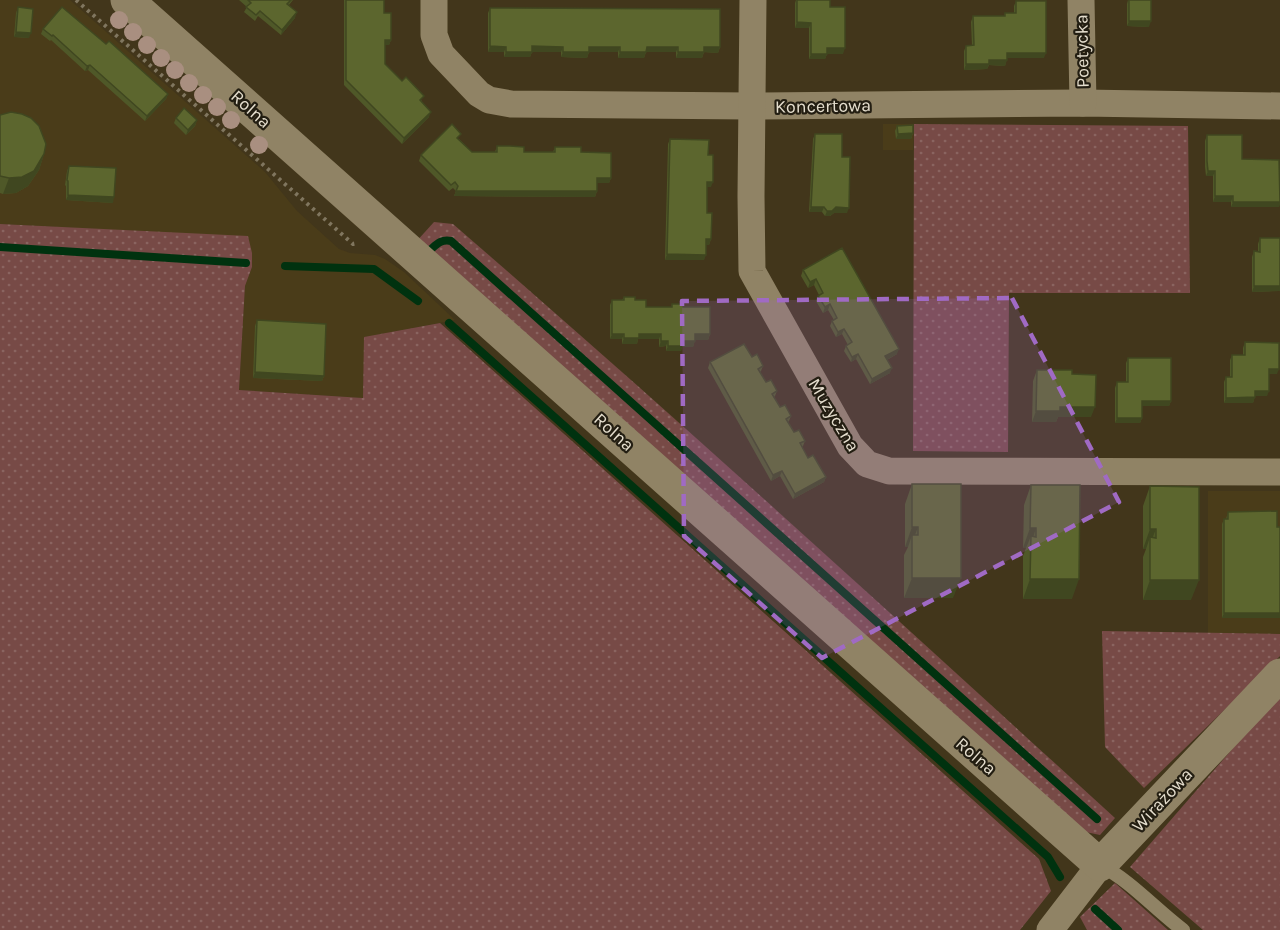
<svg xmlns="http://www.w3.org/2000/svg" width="1280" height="930" font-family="Karla,sans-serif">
<defs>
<pattern id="grass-dots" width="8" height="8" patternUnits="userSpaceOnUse" patternTransform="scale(1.5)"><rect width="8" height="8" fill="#774a46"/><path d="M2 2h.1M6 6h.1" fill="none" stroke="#8a6460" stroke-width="1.8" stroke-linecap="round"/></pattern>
</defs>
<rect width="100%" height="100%" fill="#42361b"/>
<g fill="#4a3c19">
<path d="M0,0H70L265,172L297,211L339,249L350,253L375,255L385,259L404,272L455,320L365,337L363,398L239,390L245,286L252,267L248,237L0,224Z"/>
<path d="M883,124H914L913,150H883Z"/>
<path d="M1208,491H1280V634L1208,633Z"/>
</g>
<g fill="url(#grass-dots)">
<path d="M914,124L1188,126L1190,293H1009L1008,452L913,451Z"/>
<path d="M434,222L453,224C677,418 896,618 1115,818L1100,835L1081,831L415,243Z"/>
<path d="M0,224L248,236L252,253V267L245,286L239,390L363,398L364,337L440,323L1039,859L1051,891L1020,930H0Z"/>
<path d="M1102,631L1280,634V656L1144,788L1105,747Z"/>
<path d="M1280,694V930H1203L1130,867Z"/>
<path d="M1115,883L1168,930H1087L1080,917Z"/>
</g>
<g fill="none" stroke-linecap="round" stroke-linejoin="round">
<g stroke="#00320f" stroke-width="8">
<path d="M0,247L246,263"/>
<path d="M430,250C437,244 441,239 451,241L1097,819"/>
<path d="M285,266L374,269L418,301"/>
<path d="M449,323L1048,857L1060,877"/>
<path d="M1095,909L1118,930"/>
</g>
<path stroke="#80765f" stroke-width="4" stroke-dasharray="3 4.5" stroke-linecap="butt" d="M76,0L353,244L358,243"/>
<path stroke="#908365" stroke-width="14" d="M1100,865C1131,881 1155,909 1183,930"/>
<g stroke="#908365" stroke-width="27">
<path d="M434,0V35L441,54L479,94L489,100L511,104L751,106L1083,103L1280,106"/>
<path d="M753,0L751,196L752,271L850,446L867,464L889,471L1280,472"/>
<path d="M1081,0L1083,103"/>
<path d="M1050,930L1100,865"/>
</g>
<path stroke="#908365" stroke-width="33" d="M127,0L1100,865L1280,675"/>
</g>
<g fill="#a98f80">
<circle cx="119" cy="20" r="9"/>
<circle cx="133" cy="32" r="9"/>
<circle cx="147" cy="45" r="9"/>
<circle cx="161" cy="58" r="9"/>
<circle cx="175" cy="70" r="9"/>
<circle cx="189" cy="83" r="9"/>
<circle cx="203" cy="95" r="9"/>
<circle cx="217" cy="107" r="9"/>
<circle cx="231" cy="120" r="9"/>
<circle cx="259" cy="145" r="9"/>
</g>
<g fill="#4f5828">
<path d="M239,0H293L289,5L295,18L281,35L258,16L255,21L244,12L247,7Z"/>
<path d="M344,0H384V13L391,40L389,45H385V64L422,101V102L429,117L402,144L344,85Z"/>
<path d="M796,0H830V7L843,54H827L825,59H809V28H795V3Z"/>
<path d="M1128,0L1149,27L1127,26V4Z"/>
<path d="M1016,1L1044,58H1007L1005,66L989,65L987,69L964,70V51L966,46H972L971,22L973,16H1004L1005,13H1014V6Z"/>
<path d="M18,7L29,38L14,37L16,13Z"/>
<path d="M490,8L720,47L718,53L704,52L702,58H676V52H646L644,58H618V52H589L587,58L561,57V52H532L530,57H504V52H488V13Z"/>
<path d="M43,29L106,44L168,94L166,99L145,121L88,70L85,71L51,40L50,41L41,34Z"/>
<path d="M0,115L44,154L39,170L28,186L16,193L3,194L0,193Z"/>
<path d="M176,118L197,120L195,126L186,135L174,123Z"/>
<path d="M897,126L913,133L911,139H896L895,131Z"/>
<path d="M815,134L842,157L847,213H834L830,216H825L822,212H809L813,139Z"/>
<path d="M1207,135L1242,159L1279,207H1231V202H1213V176H1206L1205,167V141Z"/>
<path d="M459,139L472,152H495L497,146L524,152H553L555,147L581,152L611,178L609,183H597V191L595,197L454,196L456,191L453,188L449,191L419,161L421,155Z"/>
<path d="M670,139L708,155L711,187H707V213L711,239L709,245H706L704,260H665L668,144Z"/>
<path d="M69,166L113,203L66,200V186L65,185L67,171Z"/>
<path d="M1260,238H1280V291L1252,292V257L1254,251H1258V244Z"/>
<path d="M842,248L897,354L887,360L890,373L870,384L856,359L851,362L844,351L846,346L848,345L842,334L836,337L830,326L832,321L834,320L828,310L823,313L816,301L818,296L819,295L814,285L808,288L801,276L803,270Z"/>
<path d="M624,297L635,300L646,307H671L672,304L683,307L710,334L708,340H695L693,347H682L681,351H666V346L659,347V339H638L637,344H622V339H610V305L612,300H622Z"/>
<path d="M257,320L324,376L322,381L253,378L255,326Z"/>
<path d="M1245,342L1277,374H1269L1267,396H1255L1253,403H1224V382L1226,377H1230V360L1232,355H1243V348Z"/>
<path d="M752,357L763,366L761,371L760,372L766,382L777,391L775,396L774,397L780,407L791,416L789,421L788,422L794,432L805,441L803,446L802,447L808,458L826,477L824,482L793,499L780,476L771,481L708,368L710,362Z"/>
<path d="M1128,358L1171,401L1169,406H1142V418L1140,423H1115V388L1117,382H1126V363Z"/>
<path d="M1037,370L1072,374L1091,417H1058L1056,422H1032L1033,381Z"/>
<path d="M912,484L953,598H904V555L908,547H905V504Z"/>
<path d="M1031,485L1072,599H1023V556L1026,548H1023L1024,505Z"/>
<path d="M1150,486L1191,600H1143V557L1146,549H1143V506Z"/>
<path d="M1228,512L1280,527V618H1222V524L1224,519H1226Z"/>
</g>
<g fill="#404720">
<path d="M297,12L295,18L281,35L282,30Z"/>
<path d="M1129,21H1151L1149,27L1127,26Z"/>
<path d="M797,22L811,23L809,28H795Z"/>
<path d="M16,32L31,33L29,38L14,37Z"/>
<path d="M385,40H391L389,45H383Z"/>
<path d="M490,46L506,47L504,52H488Z"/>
<path d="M532,46L563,47L561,52H532L530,57H504L506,52Z"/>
<path d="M589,47H620L618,52H589L587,58L561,57L563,52Z"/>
<path d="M647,47H678L676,52H646L644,58H618L620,52Z"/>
<path d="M704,47H720L718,53L702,52Z"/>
<path d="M827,48H845L843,54H825Z"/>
<path d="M678,52H704L702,58H676Z"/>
<path d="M1007,53H1046L1044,58H1005Z"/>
<path d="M811,54H827L825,59H809Z"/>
<path d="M989,60H1007L1005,66L989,65L987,69L964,70L966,64Z"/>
<path d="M90,65L88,70L85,71L87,66Z"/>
<path d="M168,94L166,99L145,121L147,116Z"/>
<path d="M431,112L429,117L402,144L404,138Z"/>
<path d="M197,120L195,126L186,135L188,130Z"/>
<path d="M913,133L911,139H896L898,134Z"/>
<path d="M44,154L39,170L28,186L16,193L3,194L9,178Z"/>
<path d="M1208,171H1215L1213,176H1206Z"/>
<path d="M597,178H611L609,183H595Z"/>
<path d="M707,182H713L711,187H705Z"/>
<path d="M456,191H597L595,197L454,196Z"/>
<path d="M68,195L114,197L113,203L66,200Z"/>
<path d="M1215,196H1233L1231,202H1213Z"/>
<path d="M1233,202H1280V205L1279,207H1231Z"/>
<path d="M811,207H824L822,212H809Z"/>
<path d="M836,207L849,208L847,213H834L830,216H825L827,211Z"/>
<path d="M706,239H711L709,245H704Z"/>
<path d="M667,254L706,255L704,260H665Z"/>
<path d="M816,279L814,285L808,288L810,282Z"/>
<path d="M1254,286H1280V291L1252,292Z"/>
<path d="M830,304L828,310L823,313L825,307Z"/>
<path d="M844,329L842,334L836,337L838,332Z"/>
<path d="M612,334H624L622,339H610Z"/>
<path d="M639,334H661L659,339H638L637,344H622L624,338Z"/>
<path d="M695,334H710L708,340H693Z"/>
<path d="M661,341H668L666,346L659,347Z"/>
<path d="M683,341H695L693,347H682L681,351H666L668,346Z"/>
<path d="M899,349L897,354L883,362L885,356Z"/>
<path d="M858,354L856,359L851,362L852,357Z"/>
<path d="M892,368L890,373L870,384L872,379Z"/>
<path d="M1269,369H1279L1277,374H1267Z"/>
<path d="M255,372L324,376L322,381L253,378Z"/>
<path d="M1255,391H1269L1267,396H1253Z"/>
<path d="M1255,397L1253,403H1224L1226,398Z"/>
<path d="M1142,401H1171L1169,406H1140Z"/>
<path d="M1060,407H1095L1091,417H1058L1056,422H1032L1036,411Z"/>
<path d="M1117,418H1142L1140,423H1115Z"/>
<path d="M782,471L780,476L771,481L773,475Z"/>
<path d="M826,477L824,482L793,499L795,494Z"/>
<path d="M912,527H918L912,543V535L908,547H905Z"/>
<path d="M1030,528H1036L1031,544V536L1026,548H1023Z"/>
<path d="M1150,529H1156L1150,544V537L1146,549H1143Z"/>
<path d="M912,578H961L953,598H904Z"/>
<path d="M1030,579H1079L1072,599H1023Z"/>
<path d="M1150,580H1199L1191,600H1143Z"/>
<path d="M1224,613H1280V618H1222Z"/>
</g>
<g fill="#5c662e" stroke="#404720" stroke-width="1.5">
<path d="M248,0H291L287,4L297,12L282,30L260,11L256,15L246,7L251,3Z"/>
<path d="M346,0H384V13H391V40H385V64L402,81L406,77L424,96L420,100L431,112L404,138L346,80Z"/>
<path d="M797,0H830V7H845V48H827V54H811V23L797,22Z"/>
<rect x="1129" y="0" width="22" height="21"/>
<path d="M1016,1H1046V53H1007V60H989V64H966V46L974,45L973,16H1005V13H1016Z"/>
<path d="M18,7L33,9L31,33L16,32Z"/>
<path d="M62,7L106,44L109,41L168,94L147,116L90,65L87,66L53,35L52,36L43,29Z"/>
<path d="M490,8L720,9V47H704V52H678V47H647L646,52H620V47H589V52H563V47L532,46V52H506V47L490,46Z"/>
<path d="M184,108L197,120L188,130L176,118Z"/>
<path d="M11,112L22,114L31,118L39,126L46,144L44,154L34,171L22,177L9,178L0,176V115Z"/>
<path d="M452,124L461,134L457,138L472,152H497V146H510L524,147V152H555V147H581V152L611,153V178H597V191H456L458,186L455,182L451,185L421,155Z"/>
<path d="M913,125V133L898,134L897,126Z"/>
<path d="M815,134H842V157H850L849,208L836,207L832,211H827L824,207H811Z"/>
<path d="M1207,135H1242V159L1279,160L1280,202H1233V196H1215V171H1208L1207,161Z"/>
<path d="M670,139L709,140L708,155H713V182H707V213H712L711,239H706V255L667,254Z"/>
<path d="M69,166L116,168L114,197L68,195V181L67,180Z"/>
<path d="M1260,238H1280V286H1254V251L1260,252Z"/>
<path d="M842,248L899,349L885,356L892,368L872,379L858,354L852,357L846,346L852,342L844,329L838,332L832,321L837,318L830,304L825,307L818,296L823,293L816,279L810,282L803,270Z"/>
<path d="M624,297H635V300H646V307H672V304H683V307H710V334H695V341H683V346H668V341H661V334H639V338H624V334H612V300H624Z"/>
<path d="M257,320L326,324L324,376L255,372Z"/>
<path d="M1245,342L1279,343V369H1269V391H1255V397L1226,398V377H1232V355H1245Z"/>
<path d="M744,344L752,357L757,354L763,366L758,369L766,382L771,380L777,391L772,394L780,407L785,405L791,416L786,419L794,432L799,430L805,441L800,443L808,458L813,455L826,477L795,494L782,471L773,475L710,362Z"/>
<path d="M1128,358H1171V401H1142V418H1117V382H1128Z"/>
<path d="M1037,370H1072V374L1096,375L1095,407H1060V411H1036Z"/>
<path d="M912,484H961V578H912V535H918V527H912Z"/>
<path d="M1031,485H1080L1079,579H1030L1031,536L1036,537V528H1030Z"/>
<path d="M1150,486L1199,487V580H1150V537L1156,538V529H1150Z"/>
<path d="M1277,511V527H1280V613H1224V519H1228V512Z"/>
</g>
<path fill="#a06ac4" fill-opacity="0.2" stroke="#a06ac4" stroke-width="4.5" stroke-dasharray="12 8" stroke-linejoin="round" d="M1012,298L1119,502L822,658L684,536L682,301Z"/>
<g text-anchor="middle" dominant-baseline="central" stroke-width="4.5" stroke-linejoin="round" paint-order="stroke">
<g font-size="18" fill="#e5dece" stroke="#231e12">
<text transform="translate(1082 51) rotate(-91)">Poetycka</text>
<text transform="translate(823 106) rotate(-1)">Koncertowa</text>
<text transform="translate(251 109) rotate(42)">Rolna</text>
<text transform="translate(834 415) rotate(59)">Muzyczna</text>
<text transform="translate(614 432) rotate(42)">Rolna</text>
<text transform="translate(976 756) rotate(41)">Rolna</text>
<text transform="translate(1162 800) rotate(-47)">Wirażowa</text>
</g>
</g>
</svg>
